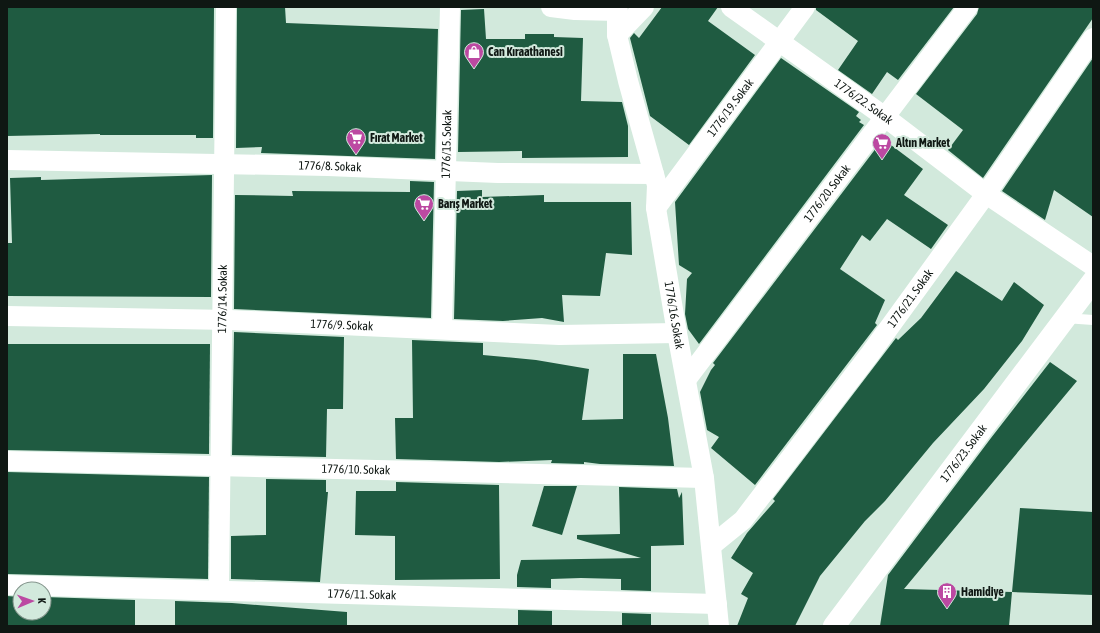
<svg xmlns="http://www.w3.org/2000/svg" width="1100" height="633" font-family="'Asap Condensed',sans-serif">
<rect width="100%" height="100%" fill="#d2e9dc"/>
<g fill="#1f5b41">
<path d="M7,7H214L213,138H196V135H100V134L7,136Z"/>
<path d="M237,7H285L286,23L438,29L435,159L261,153L262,147L236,148Z"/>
<path d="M662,7H718L708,21L755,55L689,145L650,116L630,38L634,33L639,38Z"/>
<path d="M816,7H954L898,80L887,72L872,94L838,70L858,41L816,10Z"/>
<path d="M979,7H1093V18L983,178L948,150L963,130L916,94L977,14Z"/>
<path d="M484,9L486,39H525V34H554V37L583,38L581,101L622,102L628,126V157L522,158V151L458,152L461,10Z"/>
<path d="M781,58L859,112L856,116L861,120L859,122L864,125L699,344L688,329L685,314L687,279L692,273L679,265L675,202Z"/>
<path d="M1093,58V217L1054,190L1045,220L1002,191Z"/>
<path d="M883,139L923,169L904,195L948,225L931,249L887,219L870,241L862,235L840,269L885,300L875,323L877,325L755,485L711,448L719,437L707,430L700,392L711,370L715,365L713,363Z"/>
<path d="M212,175L211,297L7,296V243H12L10,178L41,177V180Z"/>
<path d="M410,181L434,182L431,318L234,309L235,195L293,196L292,191L410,192Z"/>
<path d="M482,190V197L544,195V202H631L632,255L606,253L600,296L562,295L564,322L542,318L503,321L454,319L457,191Z"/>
<path d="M956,271L1002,301L1014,282L1044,305L1022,341L984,389L933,443L885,501L865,521L820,576L795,626H737L748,598L741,594L753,573L731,558L747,533L775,501L773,499L896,338L898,340L921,318Z"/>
<path d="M234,332L344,337L343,409H327L326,457L232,455Z"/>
<path d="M412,340L483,343V355L536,360L589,369L582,420L623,419V354H656L668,418L674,466L600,464L584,462V464L551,463L552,460L499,462L396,459L395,418H413Z"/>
<path d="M7,344H210L209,454L7,450Z"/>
<path d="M1050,362L1077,381L904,589L1012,592L1009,626H880L888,575L991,438Z"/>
<path d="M7,472L209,477L208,579L7,574Z"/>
<path d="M266,479L326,480V492H328L320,582L231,579V536L266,535Z"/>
<path d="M396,482L499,485L500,579L395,580V536L355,535L356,491H396Z"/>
<path d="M544,486H577L562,535L532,526Z"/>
<path d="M619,487L677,489L679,498L682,492L684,545L651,546V591L621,590V579L581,578L551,579V588L517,587V575L521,560L641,558L577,539V535L620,534Z"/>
<path d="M1020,508L1093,512V595L1012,592Z"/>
<path d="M7,596L20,597V613H44V597L135,600V626H7Z"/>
<path d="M175,601L232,603L347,612V626H175Z"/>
<path d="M518,610L552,611V626H518Z"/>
<path d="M622,613L651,614V626H622Z"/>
</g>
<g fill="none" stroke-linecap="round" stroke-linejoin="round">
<path stroke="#fff" stroke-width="10" d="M1065,318L1093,320"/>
<g stroke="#fff" stroke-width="20">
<path d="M551,7L575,10L618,11"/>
<path id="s1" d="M617,7V35L628,81L657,185L656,208L677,333L704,478L719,626"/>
<path id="s2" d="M731,7L885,117L986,194L1093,266"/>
<path d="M617,35L644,7"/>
<path id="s3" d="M7,160L328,166L498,173L654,174"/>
<path id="s4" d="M656,208L805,7"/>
<path id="s5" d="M7,316L230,320L559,335L677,333"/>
<path id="s6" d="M442,329L450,7"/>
<path id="s7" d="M686,380L968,7"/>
<path id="s8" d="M7,461L704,478"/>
<path id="s9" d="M711,546L743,520L870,354L986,194L1093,38"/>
<path id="s10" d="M7,585L717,604"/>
<path id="s11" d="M219,590L226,7"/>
</g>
<path stroke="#fff" stroke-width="22" id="s12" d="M834,626L1093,281"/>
</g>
<defs>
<g id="shop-pin" transform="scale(1)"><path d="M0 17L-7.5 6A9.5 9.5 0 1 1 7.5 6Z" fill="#bc49a2" stroke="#d2e9dc"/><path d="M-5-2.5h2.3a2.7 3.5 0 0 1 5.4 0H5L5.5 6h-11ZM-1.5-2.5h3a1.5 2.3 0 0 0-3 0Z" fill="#fff"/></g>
<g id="supermarket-pin" transform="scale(1)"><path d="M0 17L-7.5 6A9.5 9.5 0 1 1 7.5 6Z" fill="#bc49a2" stroke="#d2e9dc"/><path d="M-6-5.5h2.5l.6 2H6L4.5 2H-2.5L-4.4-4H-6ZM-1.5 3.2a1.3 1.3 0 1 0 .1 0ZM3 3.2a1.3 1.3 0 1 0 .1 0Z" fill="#fff"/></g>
<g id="building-pin" transform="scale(1)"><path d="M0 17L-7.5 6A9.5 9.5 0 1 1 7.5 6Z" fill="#bc49a2" stroke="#d2e9dc"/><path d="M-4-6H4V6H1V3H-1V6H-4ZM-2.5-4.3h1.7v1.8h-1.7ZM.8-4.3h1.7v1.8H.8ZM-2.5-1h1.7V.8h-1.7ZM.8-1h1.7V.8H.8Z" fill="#fff"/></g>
</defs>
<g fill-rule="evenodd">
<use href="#shop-pin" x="474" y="52"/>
<use href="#supermarket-pin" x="356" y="138"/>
<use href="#supermarket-pin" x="882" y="143"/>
<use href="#supermarket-pin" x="424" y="204"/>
<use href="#building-pin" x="947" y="592"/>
</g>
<g text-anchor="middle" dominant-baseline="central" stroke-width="4" stroke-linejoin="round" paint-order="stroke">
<g font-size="12" font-weight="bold" fill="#0f1713" stroke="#d2e9dc" text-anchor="start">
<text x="488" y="52">Can Kıraathanesi</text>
<text x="370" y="138">Fırat Market</text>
<text x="896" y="143">Altın Market</text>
<text x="438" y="204">Barış Market</text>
<text x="961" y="592">Hamidiye</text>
</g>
<g font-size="12" fill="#0f1713" stroke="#d2e9dc">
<text stroke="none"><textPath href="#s2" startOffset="163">1776/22. Sokak</textPath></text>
<text stroke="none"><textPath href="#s4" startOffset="125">1776/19. Sokak</textPath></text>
<text stroke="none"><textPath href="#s6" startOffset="185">1776/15. Sokak</textPath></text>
<text stroke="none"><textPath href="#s3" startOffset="323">1776/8. Sokak</textPath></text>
<text stroke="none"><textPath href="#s7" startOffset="234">1776/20. Sokak</textPath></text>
<text stroke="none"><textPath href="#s11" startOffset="291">1776/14. Sokak</textPath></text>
<text stroke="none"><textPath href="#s9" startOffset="319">1776/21. Sokak</textPath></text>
<text stroke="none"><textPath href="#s1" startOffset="315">1776/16. Sokak</textPath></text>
<text stroke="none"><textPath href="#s5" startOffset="335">1776/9. Sokak</textPath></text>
<text stroke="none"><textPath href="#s12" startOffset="216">1776/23. Sokak</textPath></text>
<text stroke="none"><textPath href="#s8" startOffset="349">1776/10. Sokak</textPath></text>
<text stroke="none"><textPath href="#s10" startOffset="355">1776/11. Sokak</textPath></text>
</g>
</g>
<rect width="1100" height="633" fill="none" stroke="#0f1713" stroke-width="16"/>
<g transform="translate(32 601) rotate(88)"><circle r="19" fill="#d2e9dc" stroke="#84958c"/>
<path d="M0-3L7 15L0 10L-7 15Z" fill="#bc49a2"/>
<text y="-6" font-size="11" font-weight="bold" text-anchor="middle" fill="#0f1713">K</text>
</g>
</svg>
